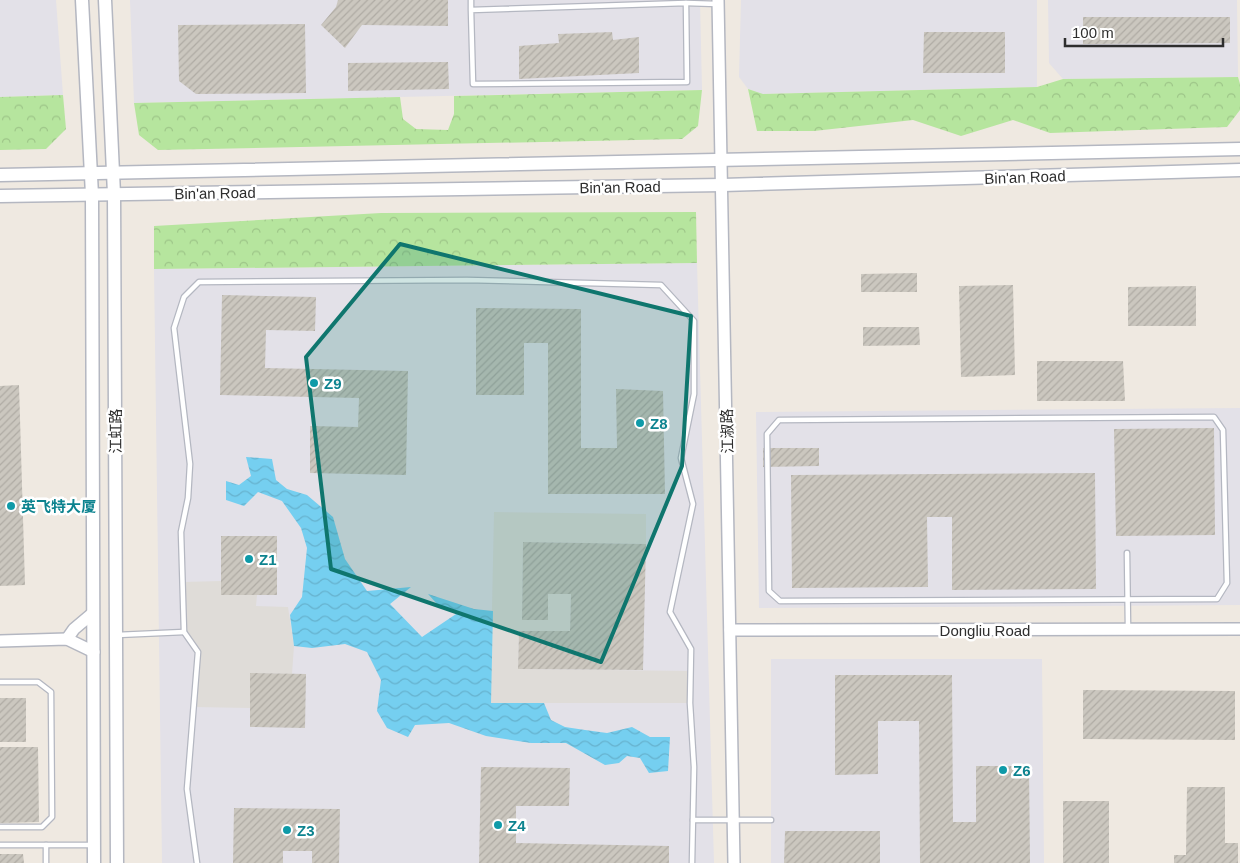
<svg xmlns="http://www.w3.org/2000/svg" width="1240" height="863" font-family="Helvetica,'Noto Sans SC',sans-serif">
<defs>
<pattern id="forest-crowns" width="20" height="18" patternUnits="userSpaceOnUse" patternTransform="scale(1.25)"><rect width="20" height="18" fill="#b6e59e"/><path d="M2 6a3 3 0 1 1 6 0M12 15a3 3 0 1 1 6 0" fill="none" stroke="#9dc588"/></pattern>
<pattern id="water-waves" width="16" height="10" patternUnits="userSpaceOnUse" patternTransform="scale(1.25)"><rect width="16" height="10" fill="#75cff0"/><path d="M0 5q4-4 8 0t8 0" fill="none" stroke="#66b2ce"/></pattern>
<pattern id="building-hatch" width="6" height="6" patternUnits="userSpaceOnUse" patternTransform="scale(1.25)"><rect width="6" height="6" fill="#cbc7bf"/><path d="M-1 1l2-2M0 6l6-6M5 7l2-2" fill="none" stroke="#afaba4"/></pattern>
</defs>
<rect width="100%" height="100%" fill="#efe9e1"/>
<g fill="#e3e1e8">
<path d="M0,0H56L63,95L0,97Z"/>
<path d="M130,0H700L702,90L134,103Z"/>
<path d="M741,0H1037V87L762,94L748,89L739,77Z"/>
<path d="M1048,0H1237L1238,77L1063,79L1049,63Z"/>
<path d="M697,263L714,863H162L154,269Z"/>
<path d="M1240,408V605L759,608L756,412Z"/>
<path d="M771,659H1042L1044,863H771Z"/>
</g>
<g fill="url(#forest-crowns)">
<path d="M1238,77L1240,84V110L1227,127L1050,133L1013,120L961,136L913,120L814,131H757L748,89L763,94L1037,87L1063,79Z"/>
<path d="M702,90L698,126L682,139L158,150L139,135L134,103L400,97L403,119L416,129L448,130L454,114V96Z"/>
<path d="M63,95L66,129L46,149L0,150V97Z"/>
<path d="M696,212L697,263L154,269V226L381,213Z"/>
</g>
<g fill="#dfdcd8">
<path d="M494,512L646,514V544L523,542L522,620H547L548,594H571L570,631H519L518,669L692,671L690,703H490Z"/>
<path d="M221,581L257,595L256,606L288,607L294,646L292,674L251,673L250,708L194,707L198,652L184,632L183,582Z"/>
</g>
<path fill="url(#water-waves)" d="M246,457L272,459L276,480L287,489L307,495L333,517L345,559L367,591L411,587L390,604L422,637L456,614L437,604L428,594L474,609L493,611L491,703H544L551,720L565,727L585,730L607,733L632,727L650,737H670L668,771L649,773L640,758L627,756L619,763L605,765L566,743H531L486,736L449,723L415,725L408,737L387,728L377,711L381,680L367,652L345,644L312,648L294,646L290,615L302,597L307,548L301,528L282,501L258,492L244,506L226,500V481L239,485L251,476Z"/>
<g fill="url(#building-hatch)">
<path d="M338,0H448V26L362,25L345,48L321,25L336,7Z"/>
<path d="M1083,17H1230V43L1083,44Z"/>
<path d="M305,24L306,93L196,94L179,81L178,25Z"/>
<path d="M612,32L613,40L639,37V73L519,79V46L559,43L558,34Z"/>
<path d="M924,32H1005V73H923Z"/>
<path d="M448,62L449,89L348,91V63Z"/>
<path d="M917,273V292H861V274Z"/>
<path d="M1013,285L1015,375L961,377L959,286Z"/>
<path d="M1196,286V326H1128V287Z"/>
<path d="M222,295L316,297L315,331L266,330L265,368L408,371L406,475L310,473V426L358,427L359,398L220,395Z"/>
<path d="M476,308L581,309V448H617L616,389L663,391L665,494H548V343H524V395H476Z"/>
<path d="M863,327H919L920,345L863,346Z"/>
<path d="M1037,361H1123L1125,401H1037Z"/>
<path d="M19,385L25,585L0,586V386Z"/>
<path d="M1214,428L1215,535L1116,536L1114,429Z"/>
<path d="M763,448H819V466L763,467Z"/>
<path d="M1095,473L1096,589L952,590V517H927L928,587L792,588L791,475Z"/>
<rect x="221" y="536" width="56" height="59"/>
<path d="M523,542L646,544L643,670L518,669L519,631H570L571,594H548V620H522Z"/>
<path d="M250,673L306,674L305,728L250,727Z"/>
<path d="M835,675H952L953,822H976V766H1029L1030,863H920L919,721H878V774L835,775Z"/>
<path d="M1083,690L1235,691V740L1083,739Z"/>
<rect x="0" y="698" width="26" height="44"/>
<path d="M0,747H38L39,822L0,823Z"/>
<path d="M481,767L570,768L569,806H516V843L669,846V863H479Z"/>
<path d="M1187,787H1225V843H1238V863H1174V855H1186Z"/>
<rect x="1063" y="801" width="46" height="62"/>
<path d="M234,808L340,809L339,863H312V851H283V863H233Z"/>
<path d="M785,831H880V863H784Z"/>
<path d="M0,854H23L24,863H0Z"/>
</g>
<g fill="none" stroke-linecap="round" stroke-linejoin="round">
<g stroke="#b4b7c1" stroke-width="7">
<g id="service">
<path d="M471,0V10L473,84L687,82L686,3L471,10"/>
<path d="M686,3L717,4"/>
<path d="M1214,417L1223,430L1227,583L1217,599L780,601L769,591L767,434L779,420Z"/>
<path d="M1127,553L1128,628"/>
<path d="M117,635L184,632"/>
<path d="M0,682H38L51,692L52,817L42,827H0"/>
<path d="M693,820H771"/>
<path d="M0,845H94"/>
<path d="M46,863V845"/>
<path d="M197,863L187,789L198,652L184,632L181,532L188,498L190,464L174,328L184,297L199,282L467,280L661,285L694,321V394L681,458L693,504L670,612L691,649L690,703L694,767L692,863"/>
</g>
</g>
<g stroke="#b4b7c1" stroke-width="14">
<g id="tertiary">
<path d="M718,0L734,863"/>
<path d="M730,630L1240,629"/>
<path d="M67,639L74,629L93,613"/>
<path d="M0,641L67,639L94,652"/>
</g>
</g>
<g stroke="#b4b7c1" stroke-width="15">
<g id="secondary">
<path d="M82,0L92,195L94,863"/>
<path d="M105,0L114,194L117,863"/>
<path d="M0,175L1240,149"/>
<path d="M0,196L723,185L1240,170"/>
</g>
</g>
<use href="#service" stroke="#fff" stroke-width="4.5"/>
<use href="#tertiary" stroke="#fff" stroke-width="11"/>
<use href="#secondary" stroke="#fff" stroke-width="12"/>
</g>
<path fill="#0f766e" fill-opacity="0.2" stroke="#0f766e" stroke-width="4" stroke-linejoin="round" d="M400,244L691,316L682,466L601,662L331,569L306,357Z"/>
<g fill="#0f9aa8" stroke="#fff" stroke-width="2">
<circle cx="314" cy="383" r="5"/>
<circle cx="640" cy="423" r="5"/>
<circle cx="11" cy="506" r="5"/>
<circle cx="249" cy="559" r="5"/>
<circle cx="1003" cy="770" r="5"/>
<circle cx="498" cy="825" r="5"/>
<circle cx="287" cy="830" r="5"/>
</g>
<g text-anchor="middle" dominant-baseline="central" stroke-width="5" stroke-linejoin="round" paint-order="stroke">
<g font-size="15" fill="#2e2e2e" stroke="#fff">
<text transform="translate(1025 177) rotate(-2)">Bin'an Road</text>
<text transform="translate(620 187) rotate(-1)">Bin'an Road</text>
<text transform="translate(215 193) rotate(-1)">Bin'an Road</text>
<text transform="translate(115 431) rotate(-90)">江虹路</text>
<text transform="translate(727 431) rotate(-91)">江淑路</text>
<text x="985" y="630">Dongliu Road</text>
</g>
<g font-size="15" font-weight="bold" fill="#0d838f" stroke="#fff" text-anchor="start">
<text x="324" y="383">Z9</text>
<text x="650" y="423">Z8</text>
<text x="21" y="506">英飞特大厦</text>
<text x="259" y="559">Z1</text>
<text x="1013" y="770">Z6</text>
<text x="508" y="825">Z4</text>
<text x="297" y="830">Z3</text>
</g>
</g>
<path d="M1065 38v8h158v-8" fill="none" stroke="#2e2e2e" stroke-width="2.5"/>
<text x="1072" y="38" font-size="15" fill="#2e2e2e" stroke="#ffffff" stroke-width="4" paint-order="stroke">100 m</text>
</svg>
